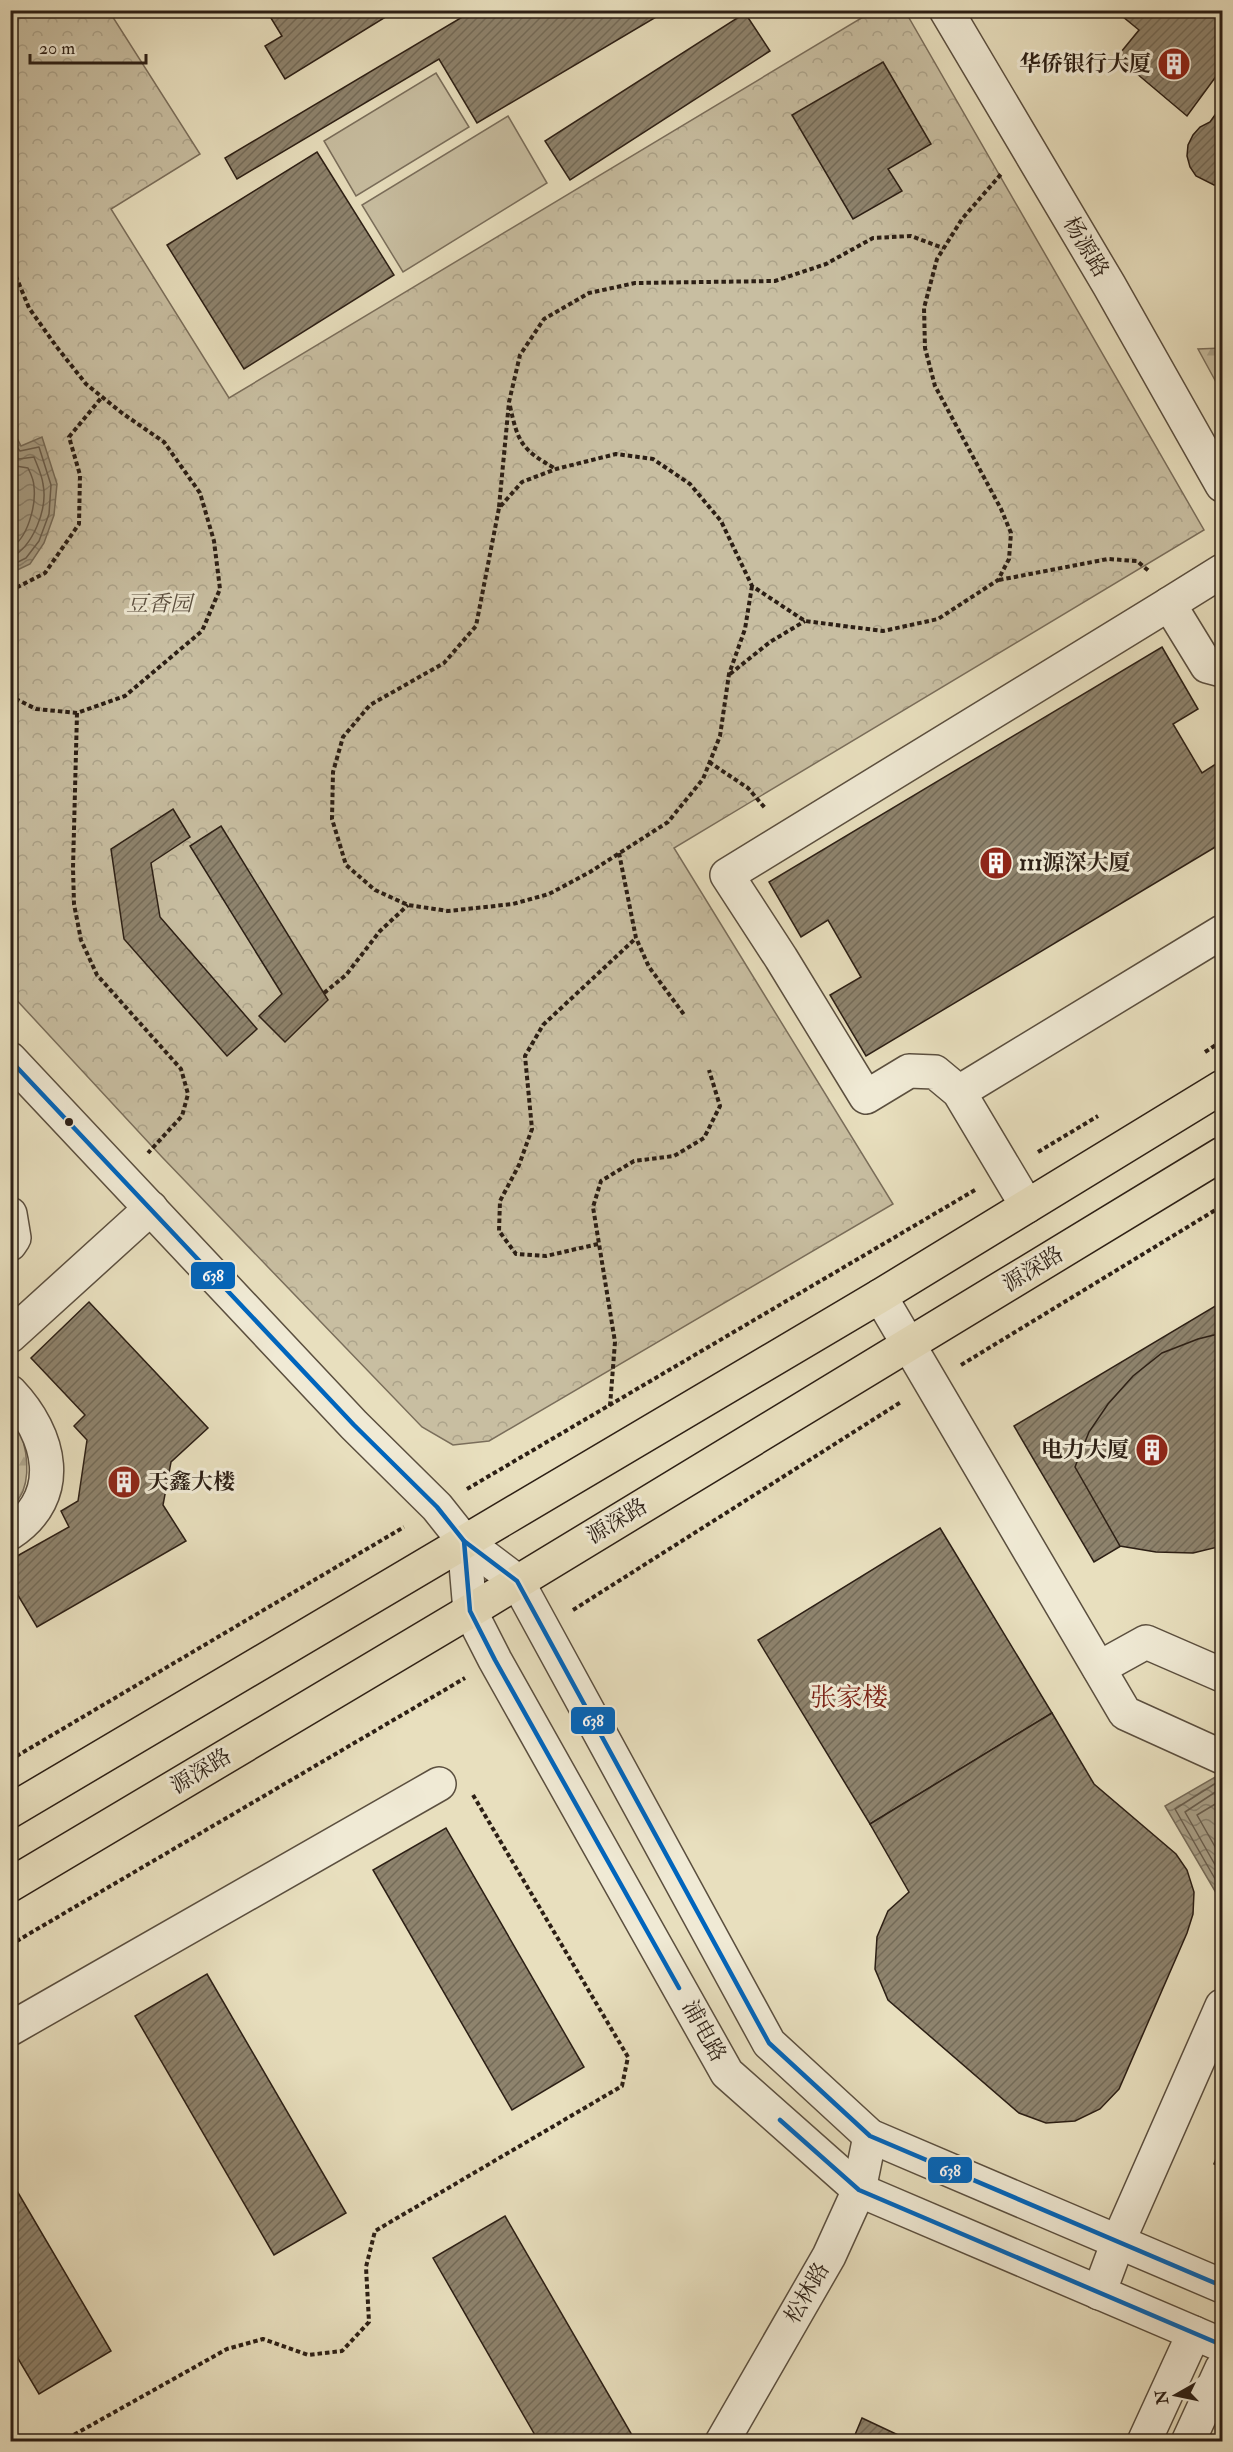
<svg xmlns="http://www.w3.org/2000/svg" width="1233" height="2452" font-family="'IM FELL Double Pica','Noto Serif SC',serif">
<defs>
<pattern id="forest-firs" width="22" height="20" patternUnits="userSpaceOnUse" patternTransform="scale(1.5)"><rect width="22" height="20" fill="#c8bea1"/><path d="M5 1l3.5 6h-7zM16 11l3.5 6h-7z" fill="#aca38a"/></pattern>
<pattern id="park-crowns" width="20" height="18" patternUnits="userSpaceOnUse" patternTransform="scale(1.5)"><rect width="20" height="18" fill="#c8bea1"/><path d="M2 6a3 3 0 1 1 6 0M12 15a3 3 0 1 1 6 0" fill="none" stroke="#aca38a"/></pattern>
<pattern id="water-waves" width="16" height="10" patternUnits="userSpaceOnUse" patternTransform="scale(1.5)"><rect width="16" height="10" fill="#a89e85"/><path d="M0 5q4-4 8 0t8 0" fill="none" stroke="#89806c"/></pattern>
<pattern id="building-hatch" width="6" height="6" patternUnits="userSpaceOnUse" patternTransform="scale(1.5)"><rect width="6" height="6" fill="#8e836d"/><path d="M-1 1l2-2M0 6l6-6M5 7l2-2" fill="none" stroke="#746b58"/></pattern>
</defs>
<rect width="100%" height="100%" fill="#e8dfbe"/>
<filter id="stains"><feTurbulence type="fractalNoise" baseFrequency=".00333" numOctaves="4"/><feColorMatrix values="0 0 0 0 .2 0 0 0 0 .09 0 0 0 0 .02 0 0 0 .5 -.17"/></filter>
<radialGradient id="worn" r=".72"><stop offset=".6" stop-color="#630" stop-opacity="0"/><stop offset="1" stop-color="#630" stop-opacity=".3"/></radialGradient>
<g fill="url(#forest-firs)" stroke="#7a6e5b" stroke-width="1.5">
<path d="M1222,348V393L1198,349Z"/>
<path d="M11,1418C26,1434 31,1470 23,1491C20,1498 14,1505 11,1511Z"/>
</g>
<path fill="url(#park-crowns)" stroke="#7a6e5b" stroke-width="1.5" d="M11,11H109L200,154L111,209L229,398L873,11H905L1204,530L674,848L893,1204L489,1441L453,1445L422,1427L162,1157L11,994Z"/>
<g fill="#c8bea1" stroke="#7a6e5b" stroke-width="1.5">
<path d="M436,73L469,127L356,196L324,141Z"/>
<path d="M508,116L547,183L403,272L362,205Z"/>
</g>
<g fill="url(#water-waves)" stroke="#766b58" stroke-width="1.5">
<path d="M11,426L21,446L42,437L57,484L54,515L44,543L30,564L11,573Z"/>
<path d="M1217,1776L1222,1778V1903L1165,1806Z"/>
</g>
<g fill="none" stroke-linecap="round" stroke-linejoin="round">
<g stroke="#6a5e4d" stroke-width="1.5">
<path d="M10,439L20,451L39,447L51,485L49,514L39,541L26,558L10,566"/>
<path d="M10,454L19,459L34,457C37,465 42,475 43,484C48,509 33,547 10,558"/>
<path d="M10,465L28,468C31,474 34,481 34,487C36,505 28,539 10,548"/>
<path d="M1222,1783H1216L1175,1809L1222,1891"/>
<path d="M1222,1791H1217L1185,1812L1222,1877"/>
<path d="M1222,1800L1197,1815L1222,1859"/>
</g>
</g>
<g fill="url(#building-hatch)" stroke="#2c1f15" stroke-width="1.5">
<path d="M266,10H397L285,79L265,46L282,36Z"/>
<path d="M474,10H668L477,123L439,59L237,179L225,158Z"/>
<path d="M1126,10H1222V73L1220,71L1187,116L1117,57L1139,30L1122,16Z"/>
<path d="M745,13L770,51L570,180L545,141Z"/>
<path d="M883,62L931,144L888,169L902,191L853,219L792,115Z"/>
<path d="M1222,105V185H1214L1196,176L1190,167L1187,156L1188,145L1193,135L1200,127L1210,122Z"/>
<path d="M317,152L394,275L244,369L167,245Z"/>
<path d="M1162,647L1198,709L1173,724L1202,773L1222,760V843L866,1056L830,995L861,977L828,920L801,937L769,882Z"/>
<path d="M173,809L190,837L151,863L160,917L257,1029L227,1056L124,939L111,849Z"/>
<path d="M221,826L328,1000L285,1042L259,1016L282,994L190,846Z"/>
<path d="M89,1302L208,1428L171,1462L163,1505L186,1541L37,1627L10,1582V1560L69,1527L61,1511L78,1501L87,1440L74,1426L85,1415L31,1358Z"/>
<path d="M1222,1302V1486L1094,1562L1014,1426Z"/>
<path d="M1222,1333V1546L1193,1553L1156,1552L1120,1546L1075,1467L1089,1432L1108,1404L1133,1376L1162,1353L1198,1339Z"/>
<path d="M940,1528L1052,1713L870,1824L758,1640Z"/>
<path d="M1052,1713L1094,1784L1176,1854L1187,1870L1194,1892L1193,1914L1187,1933L1119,2089L1100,2109L1075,2121L1046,2123L1019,2113L888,2000L875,1969L877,1937L888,1911L909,1892L870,1824Z"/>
<path d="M446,1828L584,2067L512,2110L373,1870Z"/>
<path d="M207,1974L346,2213L274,2255L135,2016Z"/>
<path d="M1222,2144V2168L1214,2164Z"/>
<path d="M10,2179L111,2351L39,2394L10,2345Z"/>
<path d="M505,2216L636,2442H539L433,2258Z"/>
<path d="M862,2418L913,2442H852Z"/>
</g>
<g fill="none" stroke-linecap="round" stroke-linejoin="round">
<g stroke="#5b4f3f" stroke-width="36">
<g id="minor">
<path d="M946,10L1109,285L1222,485"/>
<path d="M1169,604L1222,571"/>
<path d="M10,1059L354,1425L437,1507L464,1541L517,1581L769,2043L870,2136L1222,2286"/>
<path d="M959,1092L1222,932"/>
<path d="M1027,1206L959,1092L935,1072L909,1071L866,1097L781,958L727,875L1169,604L1207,666L1222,670"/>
<path d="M10,1214L14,1238L10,1244"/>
<path d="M880,1296L1125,1713L1222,1757"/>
<path d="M10,1336L151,1208"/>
<path d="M10,1392C51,1435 66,1496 10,1533"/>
<path d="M464,1541L470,1611L495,1660L727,2073L859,2190L1222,2345"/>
<path d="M1099,1668L1146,1642L1222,1675"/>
<path d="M10,2029L439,1784"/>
<path d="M1099,2293L1118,2242L1222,2006"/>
<path d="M722,2442L829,2256L859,2190L870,2136"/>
<path d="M1144,2442L1194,2333"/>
<path d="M1188,2442L1222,2368"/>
</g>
</g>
<g stroke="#2c1f15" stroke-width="36">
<g id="major">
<path d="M10,1811L880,1296L1222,1087"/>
<path d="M10,1885L470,1611L1222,1154"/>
</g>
</g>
<g stroke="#2c1f15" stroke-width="4" stroke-dasharray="4.5 3" stroke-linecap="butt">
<path d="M10,262L29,308L56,346L86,384L122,413L164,442L200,493L214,541L220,589L202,631L125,696L77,713L36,709L10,696"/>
<path d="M510,406C518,443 522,450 556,469"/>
<path d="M499,507L509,402L520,355L544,319L589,293L635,283L775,281L826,264L873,238L911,236L943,248"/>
<path d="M999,580L1108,559L1137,561L1150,572"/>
<path d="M752,586L745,629L729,674L720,736L703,779L668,822L590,872L549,894L513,904L448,911L408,905L375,890L346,865L332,819L333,772L343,737L370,705L444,663L476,626L499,508L522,482L556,469L616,454L653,459L690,484L721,521L752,586L805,621L883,631L938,619L998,580L1009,559L1011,533L1001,509L935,386L925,348L924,308L937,259L962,219L1002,173"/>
<path d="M10,591L45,573L79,524L80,475L69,437L102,397"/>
<path d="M730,674L770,642L805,621"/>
<path d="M77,713L73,868L74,904L81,940L97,975L181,1069L188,1094L182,1116L148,1153"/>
<path d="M709,762L748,788L765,808"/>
<path d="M619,853L636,938L649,967L685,1016"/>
<path d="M324,993L346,975L380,931L408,905"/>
<path d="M1205,1052L1222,1041"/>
<path d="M1038,1152L1098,1116"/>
<path d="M598,1244L546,1256L516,1254L499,1231L500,1201L519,1165L532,1129L525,1056L543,1025L636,938"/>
<path d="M961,1365L1222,1206"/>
<path d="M610,1406L615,1342L593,1207L601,1181L634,1161L674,1156L704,1138L720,1106L709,1070"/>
<path d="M467,1489L975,1190"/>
<path d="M573,1610L901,1402"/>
<path d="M10,1760L404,1527"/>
<path d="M10,1945L465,1678"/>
<path d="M61,2442L227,2349L263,2339L308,2355L342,2351L369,2322L366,2267L375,2231L622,2086L628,2057L473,1795"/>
</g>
<use href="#minor" stroke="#f0ead5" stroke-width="33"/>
<use href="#major" stroke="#e8dfbe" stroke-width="33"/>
<g stroke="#f0ead5" stroke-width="9">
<g id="bus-1">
<path d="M10,1060L354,1425L437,1507L464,1541L517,1581L769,2043L870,2136L1222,2286"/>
<path d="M464,1541L470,1611L495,1660L679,1988"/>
<path d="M780,2120L859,2190L1222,2345"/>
</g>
</g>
<use href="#bus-1" stroke="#0065bd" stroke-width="4.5"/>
</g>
<defs>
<g id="building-disc" transform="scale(1.725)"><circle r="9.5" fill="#8f2418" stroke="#f0ead5"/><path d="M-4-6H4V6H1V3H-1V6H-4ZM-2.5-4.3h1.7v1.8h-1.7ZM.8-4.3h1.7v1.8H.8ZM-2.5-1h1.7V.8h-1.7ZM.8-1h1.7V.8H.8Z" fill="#fff"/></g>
</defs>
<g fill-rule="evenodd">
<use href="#building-disc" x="1174" y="64"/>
<use href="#building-disc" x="996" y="863"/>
<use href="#building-disc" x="1152" y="1450"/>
<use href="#building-disc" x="124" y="1482"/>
</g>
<circle fill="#2c1f15" stroke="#f0ead5" stroke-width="2" cx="69" cy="1122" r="5"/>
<g text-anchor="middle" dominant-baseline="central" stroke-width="6" stroke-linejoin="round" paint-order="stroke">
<g font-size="22" font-weight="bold" fill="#2c1f15" stroke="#f0ead5" text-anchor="end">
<text x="1151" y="64">华侨银行大厦</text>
<text x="1019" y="863" text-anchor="start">111源深大厦</text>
<text x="1129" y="1450">电力大厦</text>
<text x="147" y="1482" text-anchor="start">天鑫大楼</text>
</g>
<g font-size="22" fill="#2c1f15" stroke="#f0ead5">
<text transform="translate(1086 247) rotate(59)">杨源路</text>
<text transform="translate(1033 1269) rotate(-31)">源深路</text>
<text transform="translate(617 1521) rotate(-31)">源深路</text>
<text transform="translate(201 1771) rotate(-31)">源深路</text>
<text transform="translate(704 2031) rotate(61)">浦电路</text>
<text transform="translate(807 2293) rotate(-60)">松林路</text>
</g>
<g font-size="22" font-style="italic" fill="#5b4f3f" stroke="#f0ead5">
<text x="159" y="604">豆香园</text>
</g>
<g font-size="26" fill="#7a1f14" stroke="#f0ead5">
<text x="849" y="1698">张家楼</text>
</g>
</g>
<g stroke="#f0ead5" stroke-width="2">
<rect x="190" y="1261" width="46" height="29" rx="6" fill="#0065bd"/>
<rect x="570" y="1706" width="46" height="29" rx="6" fill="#0065bd"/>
<rect x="927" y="2156" width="46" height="28" rx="6" fill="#0065bd"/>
</g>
<g font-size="16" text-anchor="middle" font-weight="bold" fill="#fff">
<text x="213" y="1281">638</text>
<text x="593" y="1726">638</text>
<text x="950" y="2176">638</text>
</g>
<rect width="1233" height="2452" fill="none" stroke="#e8dfbe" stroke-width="36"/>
<rect x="12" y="12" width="1209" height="2428" fill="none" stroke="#2c1f15" stroke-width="3"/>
<rect x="18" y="18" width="1197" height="2416" fill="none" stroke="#2c1f15" stroke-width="1.5"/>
<g transform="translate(1176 2395) rotate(261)" stroke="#f0ead5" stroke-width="4.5" paint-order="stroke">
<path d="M0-4.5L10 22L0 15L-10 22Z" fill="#2c1f15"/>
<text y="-9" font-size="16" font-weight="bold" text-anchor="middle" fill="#2c1f15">N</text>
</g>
<path d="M30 54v9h116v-9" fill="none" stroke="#2c1f15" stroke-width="3"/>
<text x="39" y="54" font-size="18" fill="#2c1f15" stroke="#f0ead5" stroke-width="4.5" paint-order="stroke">20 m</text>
<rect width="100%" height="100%" filter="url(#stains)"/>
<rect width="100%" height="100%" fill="url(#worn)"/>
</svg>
